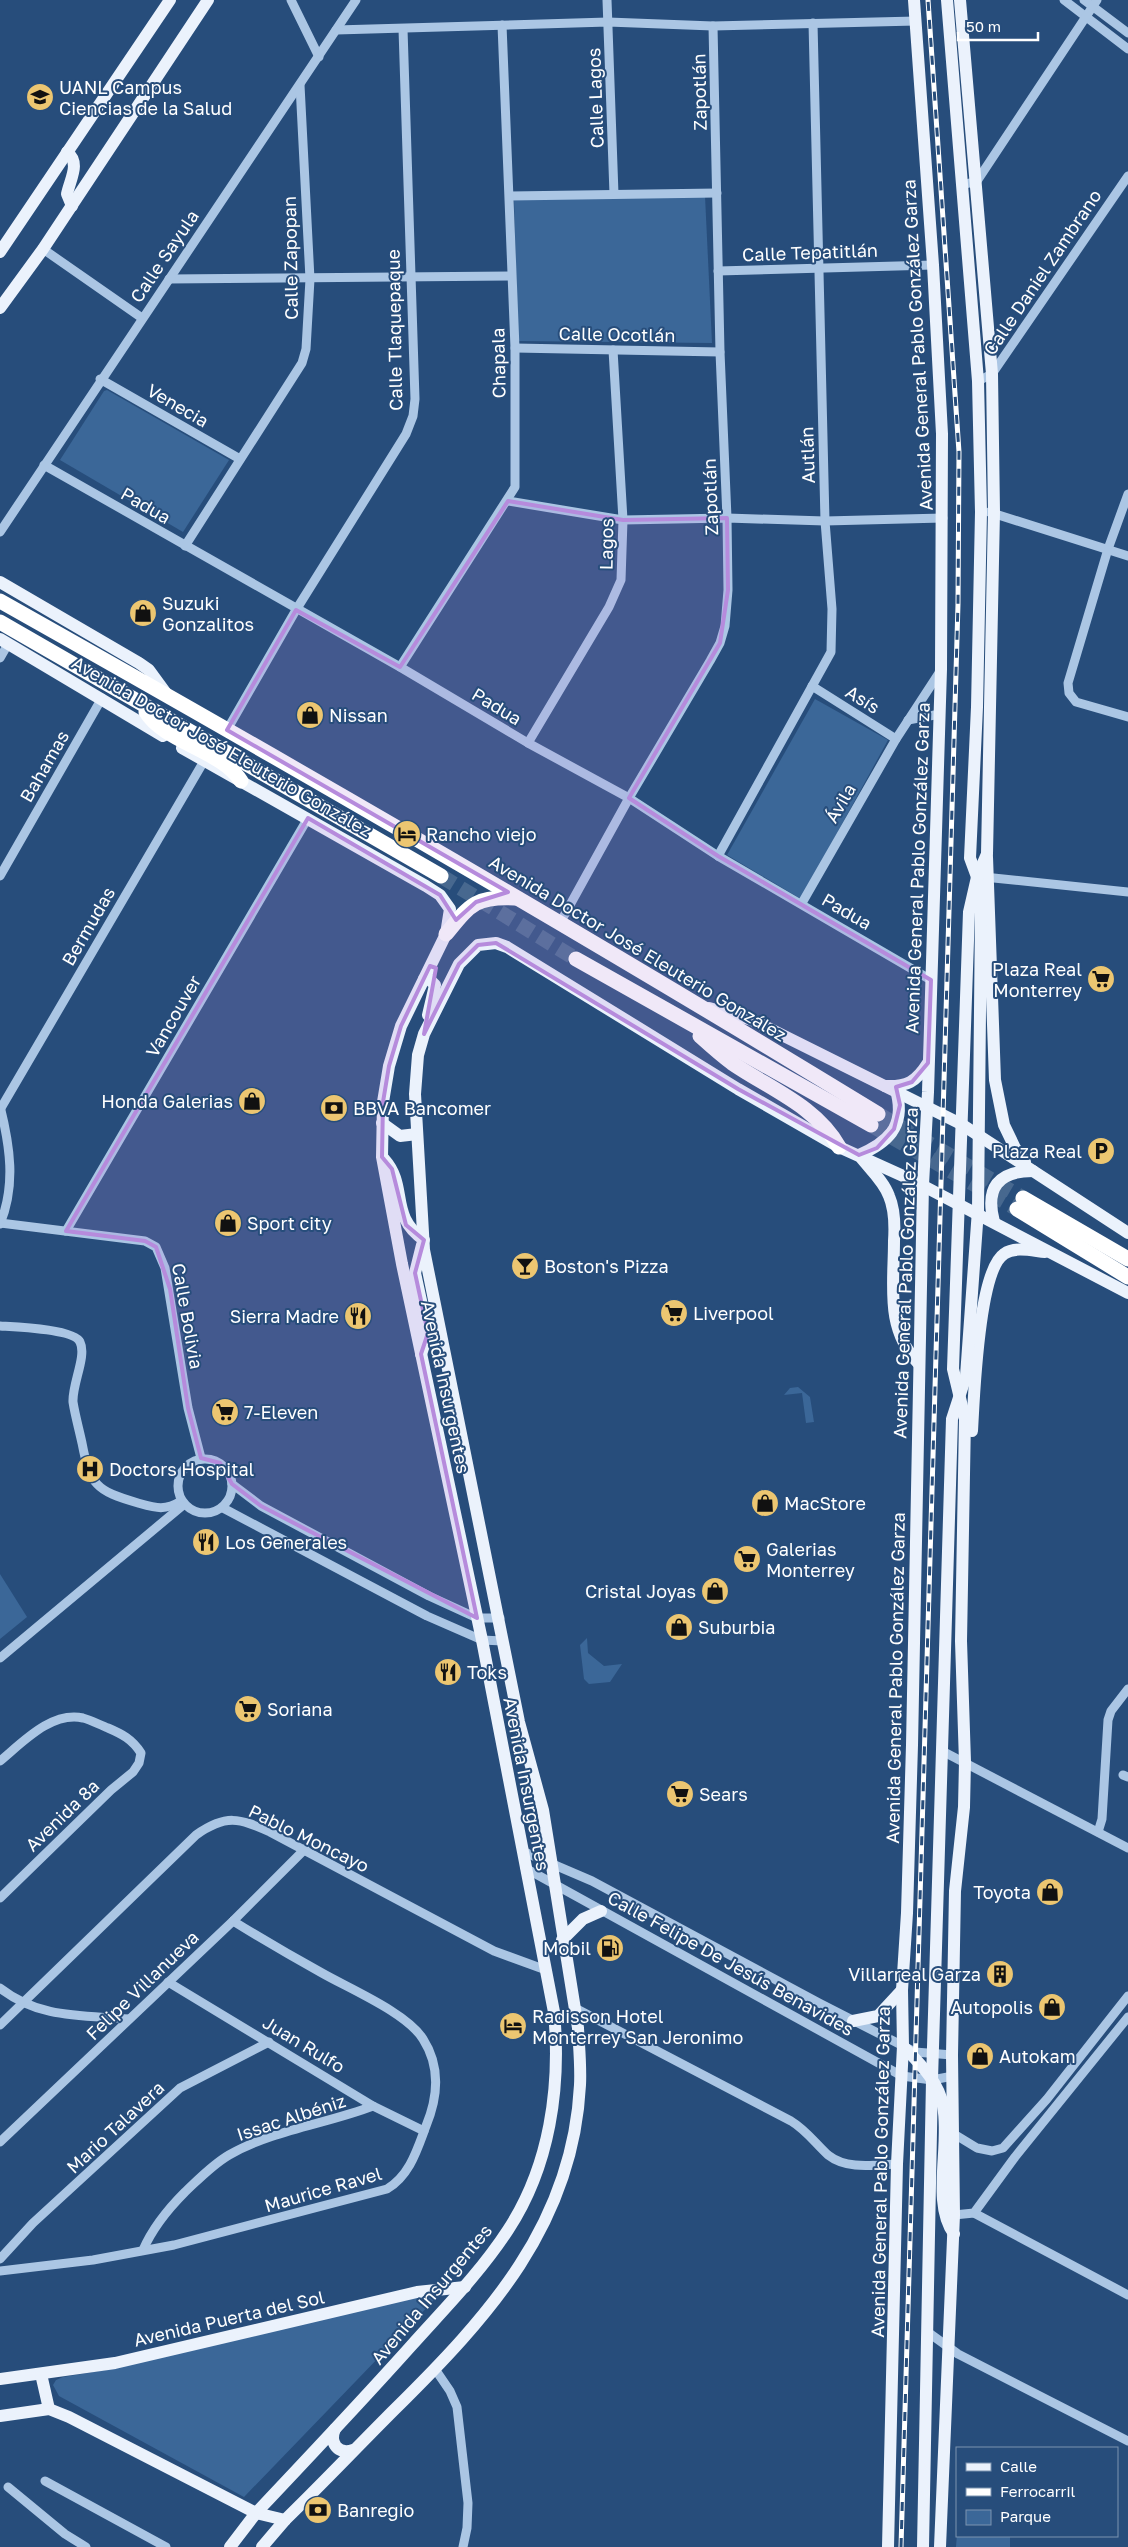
<svg xmlns="http://www.w3.org/2000/svg" width="1128" height="2547" font-family="'Golos Text',sans-serif">
<rect width="100%" height="100%" fill="#274d7b"/>
<g fill="#3b6798">
<path d="M705,196L712,343L518,341L514,199Z"/>
<path d="M107,390L229,460L183,532L60,460L104,391Z"/>
<path d="M815,699L888,740L801,899L727,855Z"/>
<path d="M798,1387L810,1397L814,1422L806,1423L802,1393L784,1395L790,1388Z"/>
<path d="M0,1574L27,1617L0,1639Z"/>
<path d="M587,1638L588,1653L604,1666L622,1664L610,1682L589,1684L584,1679L580,1645Z"/>
<path d="M434,2293L437,2297L244,2497L59,2396L53,2385L56,2380L63,2377L112,2369Z"/>
<path d="M957,2534V2536H1010V2547H956Z"/>
</g>
<g fill="none" stroke-linecap="round" stroke-linejoin="round">
<g stroke="#47688f" stroke-width="15" stroke-dasharray="15 8" stroke-linecap="butt">
<path d="M441,876L576,959"/>
<path d="M878,1114L1023,1198"/>
<path d="M871,1125L1017,1209"/>
</g>
<g stroke="#abc6e4" stroke-width="9">
<path d="M291,0L319,57"/>
<path d="M607,0L614,194"/>
<path d="M1064,0L1128,49"/>
<path d="M1084,0L1128,33"/>
<path d="M336,30L608,22L713,26L916,21"/>
<path d="M962,185L977,181L1097,0"/>
<path d="M510,196L717,193"/>
<path d="M43,249L142,318"/>
<path d="M718,271L933,265"/>
<path d="M169,279L511,276"/>
<path d="M515,348L720,352"/>
<path d="M100,379L240,459"/>
<path d="M978,381L992,374L1128,176"/>
<path d="M44,465L400,667L528,743L629,798L718,856L931,980"/>
<path d="M1128,494L1108,549L1068,683L1069,693L1076,702L1128,717"/>
<path d="M508,501L623,520L727,518L825,521L943,518"/>
<path d="M989,512L1128,556"/>
<path d="M0,532L356,0"/>
<path d="M185,546L302,363L306,349L310,279L300,85"/>
<path d="M0,658L8,644"/>
<path d="M400,667L515,487V348L502,25"/>
<path d="M812,686L896,739"/>
<path d="M908,720L940,714"/>
<path d="M227,730L296,610L406,434L413,416L415,399L403,29"/>
<path d="M528,743L609,607L621,580L623,520L613,350"/>
<path d="M718,856L831,652L832,609L825,521L813,23"/>
<path d="M0,876L102,698"/>
<path d="M984,877L1128,892"/>
<path d="M802,903L896,739L941,670"/>
<path d="M560,923L629,798L710,661L720,643L725,626L728,590L727,518L720,352L713,26"/>
<path d="M0,1106C10,1146 16,1185 0,1224"/>
<path d="M1,1108L204,761"/>
<path d="M0,1223L145,1241L156,1247L165,1268L188,1408L201,1458"/>
<path d="M66,1231L308,818"/>
<path d="M0,1326C15,1327 74,1329 80,1342C87,1356 72,1384 73,1402C75,1415 79,1429 82,1443C90,1485 96,1491 138,1503C156,1508 165,1511 181,1501"/>
<circle cx="205" cy="1486" r="27"/>
<path d="M232,1484L261,1506L429,1596L477,1618H500"/>
<path d="M223,1508L427,1616L482,1640L503,1641"/>
<path d="M0,1658L182,1506"/>
<path d="M944,1752L1128,1848"/>
<path d="M0,1761C22,1743 51,1711 83,1718C91,1720 100,1725 108,1728C122,1734 132,1739 141,1753L139,1763L133,1772L111,1790L0,1898"/>
<path d="M1123,1775L1128,1777"/>
<path d="M1098,1832L1102,1819L1108,1720L1111,1711L1128,1689"/>
<path d="M522,1851L592,1881L819,2003L915,2052L952,2055"/>
<path d="M525,1868L902,2076L932,2080L953,2076"/>
<path d="M168,1982L373,2106L424,2131"/>
<path d="M0,1988C40,2019 81,2015 129,2019"/>
<path d="M575,2008L791,2121C806,2130 815,2143 828,2155C847,2170 874,2165 897,2164"/>
<path d="M0,2025L196,1835C226,1814 239,1818 270,1832L494,1951L546,1970"/>
<path d="M954,2134L977,2148L992,2151L1003,2148L1047,2099L1128,1996"/>
<path d="M0,2142L233,1921L305,1849"/>
<path d="M974,2213L1128,2295"/>
<path d="M954,2215L974,2213L1015,2157L1128,2017"/>
<path d="M143,2250C153,2227 167,2210 185,2192C199,2179 212,2165 229,2155C273,2130 326,2124 373,2106"/>
<path d="M0,2259L33,2223L180,2088L269,2042"/>
<path d="M0,2271L93,2260L174,2245L387,2189C410,2175 417,2150 426,2126C438,2097 441,2067 423,2039C407,2013 350,1989 322,1973C291,1956 262,1939 233,1921"/>
<path d="M929,2333L958,2354L1128,2441"/>
<path d="M435,2369L450,2391L457,2407L468,2503L467,2528L463,2547"/>
<path d="M45,2481L166,2547"/>
<path d="M8,2487L65,2534L86,2547"/>
</g>
<g stroke="#ebf2fc" stroke-width="12">
<path d="M67,152C81,163 70,179 67,194L72,206"/>
<path d="M0,252L170,0"/>
<path d="M0,308L43,249L208,0"/>
<path d="M0,582L139,663L149,670L168,696"/>
<path d="M0,639L163,736"/>
<path d="M182,748L426,886L440,895L450,909L446,934L401,1026L389,1066L383,1102L382,1157L402,1264L482,1640L554,2012C561,2087 550,2166 508,2230C480,2273 444,2309 411,2346C360,2403 308,2458 256,2513L230,2547"/>
<path d="M987,857L995,1080L1004,1125L1015,1148L1025,1162"/>
<path d="M424,979L430,980L435,985L428,1015"/>
<path d="M709,1008L752,1020L961,1124L1128,1233"/>
<path d="M885,1086C907,1087 916,1082 928,1063"/>
<path d="M382,1123L400,1136L417,1134"/>
<path d="M859,1155C887,1143 905,1127 897,1094"/>
<path d="M384,1159C409,1187 388,1215 424,1240"/>
<path d="M862,1159C872,1171 884,1182 889,1196C895,1210 895,1226 894,1241C894,1286 885,1329 919,1364"/>
<path d="M994,1222C985,1188 998,1171 1033,1171"/>
<path d="M421,1354L428,1333L415,1273L422,1245"/>
<path d="M972,1431C974,1398 978,1271 1004,1254C1015,1246 1033,1251 1045,1252"/>
<path d="M562,1940L583,1919L601,1911"/>
<path d="M853,2021L878,2016L902,1990"/>
<path d="M903,2046C919,2063 939,2082 943,2106C951,2144 931,2203 954,2234"/>
<path d="M41,2374L49,2409"/>
<path d="M0,2379L115,2363L417,2292L465,2287"/>
<path d="M0,2416L49,2409L69,2417L256,2513L285,2520"/>
<path d="M335,2429C329,2443 338,2455 353,2450"/>
<path d="M262,2547L285,2520C322,2484 357,2447 394,2410C488,2317 573,2225 580,2085C581,2066 579,2047 578,2028L543,1810L519,1722L424,1250L415,1094L418,1055L424,1034L459,964L478,945L496,943L507,947L738,1089L839,1147L912,1180L1128,1293"/>
<path d="M888,2547L897,2164L903,2046L902,1990L907,1913L912,1745L923,1185L928,1092L941,669L942,434L933,265L914,0"/>
<path d="M923,2547L932,2080L952,1419L966,1376L978,1210L981,912L977,877L970,858L977,707L981,512L978,381L947,0"/>
<path d="M940,2547L954,2215L952,2055L955,1891L964,1807L965,1762L961,1641L965,1419L953,1369L969,912L977,877L987,854L994,512L992,374L960,0"/>
</g>
<g stroke="#fff" stroke-width="15">
<path d="M0,601C295,767 589,937 878,1114"/>
<path d="M0,622L441,876"/>
<path d="M146,712C164,742 221,750 241,781"/>
<path d="M446,934C470,905 475,896 515,898"/>
<path d="M576,959L871,1125"/>
<path d="M700,1036C710,1045 721,1055 732,1063C770,1089 816,1106 839,1147"/>
<path d="M1023,1198L1128,1259"/>
<path d="M1017,1209L1128,1277"/>
</g>
<g stroke="#fff" stroke-width="5">
<path id="rail" d="M901,2547L958,604L959,452L928,0"/>
</g>
<use href="#rail" stroke="#274d7b" stroke-width="3" stroke-dasharray="9" stroke-linecap="butt"/>
</g>
<path fill="#b68bdc" fill-opacity="0.2" stroke="#b68bdc" stroke-width="4" stroke-linejoin="round" d="M508,501L623,520L727,518L728,590L720,643L629,798L718,856L931,980L928,1063L912,1082L896,1087L900,1105L894,1129L877,1148L859,1155L738,1089L496,943L478,945L459,964L424,1034L436,968L430,966L401,1026L389,1066L383,1102L382,1157L392,1169L406,1225L424,1240L415,1273L428,1333L421,1354L477,1618L261,1506L232,1484L220,1463L201,1458L188,1408L170,1289L156,1247L145,1241L66,1231L308,818L440,895L456,920L476,902L508,892L227,730L296,610L400,667Z"/>
<defs>
<g id="university-disc" transform="scale(1.4375)"><circle r="9.5" fill="#ecc671" stroke="#274d7b"/><path d="M0-5L7-2L0 1L-7-2ZM-4 1L0 2.5L4 1V4Q0 6-4 4Z" fill="#111"/></g>
<g id="shop-disc" transform="scale(1.4375)"><circle r="9.5" fill="#ecc671" stroke="#274d7b"/><path d="M-5-2.5h2.3a2.7 3.5 0 0 1 5.4 0H5L5.5 6h-11ZM-1.5-2.5h3a1.5 2.3 0 0 0-3 0Z" fill="#111"/></g>
<g id="hotel-disc" transform="scale(1.4375)"><circle r="9.5" fill="#ecc671" stroke="#274d7b"/><path d="M-6-4.5h1.5V1H6V5H4.5V3h-9V5H-6ZM-4 0a1.8 1.8 0 1 1 3.6 0ZM.5 0V-2.5h3Q6-2.5 6 0Z" fill="#111"/></g>
<g id="supermarket-disc" transform="scale(1.4375)"><circle r="9.5" fill="#ecc671" stroke="#274d7b"/><path d="M-6-5.5h2.5l.6 2H6L4.5 2H-2.5L-4.4-4H-6ZM-1.5 3.2a1.3 1.3 0 1 0 .1 0ZM3 3.2a1.3 1.3 0 1 0 .1 0Z" fill="#111"/></g>
<g id="bank-disc" transform="scale(1.4375)"><circle r="9.5" fill="#ecc671" stroke="#274d7b"/><path d="M-6-4H6V4H-6ZM0-2.3a2.3 2.3 0 1 0 0 4.6a2.3 2.3 0 1 0 0-4.6Z" fill="#111"/></g>
<g id="parking-disc" transform="scale(1.4375)"><circle r="9.5" fill="#ecc671" stroke="#274d7b"/><path d="M-3.5-5.5H1a3.5 3.5 0 0 1 0 7H-1V5.5H-3.5ZM-1-3.4V-.6H.8a1.4 1.4 0 0 0 0-2.8Z" fill="#111"/></g>
<g id="bar-disc" transform="scale(1.4375)"><circle r="9.5" fill="#ecc671" stroke="#274d7b"/><path d="M-6-5H6L.8 .8V4.5H3.5V6h-7V4.5H-.8V.8Z" fill="#111"/></g>
<g id="restaurant-disc" transform="scale(1.4375)"><circle r="9.5" fill="#ecc671" stroke="#274d7b"/><path d="M-5-6h1v4h1v-4h1v4h1v-4h1v5L-1.5 .5V6h-2V.5L-5-1ZM5-6V6H3V1.5H1.5Q1.5-4 5-6Z" fill="#111"/></g>
<g id="hospital-disc" transform="scale(1.4375)"><circle r="9.5" fill="#ecc671" stroke="#274d7b"/><path d="M-5-5h3v3.5h4V-5h3V5h-3V1.5h-4V5h-3Z" fill="#111"/></g>
<g id="fuel-disc" transform="scale(1.4375)"><circle r="9.5" fill="#ecc671" stroke="#274d7b"/><path d="M-5.5-6h7V0h2V4h1.3V-2.5L3-4.5l.8-.8L6-3V5H2.5V1h-1V6h-7ZM-4.2-4.7v3.2H.2V-4.7Z" fill="#111"/></g>
<g id="building-disc" transform="scale(1.4375)"><circle r="9.5" fill="#ecc671" stroke="#274d7b"/><path d="M-4-6H4V6H1V3H-1V6H-4ZM-2.5-4.3h1.7v1.8h-1.7ZM.8-4.3h1.7v1.8H.8ZM-2.5-1h1.7V.8h-1.7ZM.8-1h1.7V.8H.8Z" fill="#111"/></g>
</defs>
<g fill-rule="evenodd">
<use href="#university-disc" x="40" y="97"/>
<use href="#shop-disc" x="143" y="613"/>
<use href="#shop-disc" x="310" y="715"/>
<use href="#hotel-disc" x="407" y="834"/>
<use href="#supermarket-disc" x="1101" y="979"/>
<use href="#shop-disc" x="252" y="1101"/>
<use href="#bank-disc" x="334" y="1108"/>
<use href="#parking-disc" x="1101" y="1151"/>
<use href="#shop-disc" x="228" y="1223"/>
<use href="#bar-disc" x="525" y="1266"/>
<use href="#supermarket-disc" x="674" y="1313"/>
<use href="#restaurant-disc" x="358" y="1316"/>
<use href="#supermarket-disc" x="225" y="1412"/>
<use href="#hospital-disc" x="90" y="1469"/>
<use href="#shop-disc" x="765" y="1503"/>
<use href="#restaurant-disc" x="206" y="1542"/>
<use href="#supermarket-disc" x="747" y="1559"/>
<use href="#shop-disc" x="715" y="1591"/>
<use href="#shop-disc" x="679" y="1627"/>
<use href="#restaurant-disc" x="448" y="1672"/>
<use href="#supermarket-disc" x="248" y="1709"/>
<use href="#supermarket-disc" x="680" y="1794"/>
<use href="#shop-disc" x="1050" y="1892"/>
<use href="#fuel-disc" x="610" y="1948"/>
<use href="#building-disc" x="1000" y="1974"/>
<use href="#shop-disc" x="1052" y="2007"/>
<use href="#hotel-disc" x="513" y="2026"/>
<use href="#shop-disc" x="980" y="2056"/>
<use href="#bank-disc" x="318" y="2510"/>
</g>
<g text-anchor="middle" dominant-baseline="central" stroke-width="4" stroke-linejoin="round" paint-order="stroke">
<g font-size="18" fill="#fff" stroke="#274d7b" text-anchor="start">
<text x="59" y="87">UANL Campus<tspan x="59" dy="21">Ciencias de la Salud</tspan></text>
<text x="162" y="603">Suzuki<tspan x="162" dy="21">Gonzalitos</tspan></text>
<text x="329" y="715">Nissan</text>
<text x="426" y="834">Rancho viejo</text>
<text x="1082" y="969" text-anchor="end">Plaza Real<tspan x="1082" dy="21">Monterrey</tspan></text>
<text x="233" y="1101" text-anchor="end">Honda Galerias</text>
<text x="353" y="1108">BBVA Bancomer</text>
<text x="1082" y="1151" text-anchor="end">Plaza Real</text>
<text x="247" y="1223">Sport city</text>
<text x="544" y="1266">Boston's Pizza</text>
<text x="693" y="1313">Liverpool</text>
<text x="339" y="1316" text-anchor="end">Sierra Madre</text>
<text x="244" y="1412">7-Eleven</text>
<text x="109" y="1469">Doctors Hospital</text>
<text x="784" y="1503">MacStore</text>
<text x="225" y="1542">Los Generales</text>
<text x="766" y="1549">Galerias<tspan x="766" dy="21">Monterrey</tspan></text>
<text x="696" y="1591" text-anchor="end">Cristal Joyas</text>
<text x="698" y="1627">Suburbia</text>
<text x="467" y="1672">Toks</text>
<text x="267" y="1709">Soriana</text>
<text x="699" y="1794">Sears</text>
<text x="1031" y="1892" text-anchor="end">Toyota</text>
<text x="591" y="1948" text-anchor="end">Mobil</text>
<text x="981" y="1974" text-anchor="end">Villarreal Garza</text>
<text x="1033" y="2007" text-anchor="end">Autopolis</text>
<text x="532" y="2016">Radisson Hotel<tspan x="532" dy="21">Monterrey San Jeronimo</tspan></text>
<text x="999" y="2056">Autokam</text>
<text x="337" y="2510">Banregio</text>
</g>
<g font-size="18" fill="#fff" stroke="#274d7b">
<text transform="translate(699 92) rotate(-91)">Zapotlán</text>
<text transform="translate(595 98) rotate(-92)">Calle Lagos</text>
<text transform="translate(810 252) rotate(-2)">Calle Tepatitlán</text>
<text transform="translate(164 256) rotate(-56)">Calle Sayula</text>
<text transform="translate(290 258) rotate(-91)">Calle Zapopan</text>
<text transform="translate(1042 272) rotate(-56)">Calle Daniel Zambrano</text>
<text transform="translate(394 330) rotate(-91)">Calle Tlaquepaque</text>
<text transform="translate(617 334) rotate(1)">Calle Ocotlán</text>
<text transform="translate(917 345) rotate(-93)">Avenida General Pablo González Garza</text>
<text transform="translate(498 363) rotate(-91)">Chapala</text>
<text transform="translate(178 405) rotate(30)">Venecia</text>
<text transform="translate(807 455) rotate(-92)">Autlán</text>
<text transform="translate(710 497) rotate(-92)">Zapotlán</text>
<text transform="translate(146 505) rotate(30)">Padua</text>
<text transform="translate(606 544) rotate(-89)">Lagos</text>
<text transform="translate(863 699) rotate(32)">Asís</text>
<text transform="translate(497 706) rotate(31)">Padua</text>
<text transform="translate(222 746) rotate(30)">Avenida Doctor José Eleuterio González</text>
<text transform="translate(44 766) rotate(-60)">Bahamas</text>
<text transform="translate(840 803) rotate(-60)">Ávila</text>
<text transform="translate(917 868) rotate(-88)">Avenida General Pablo González Garza</text>
<text transform="translate(847 911) rotate(30)">Padua</text>
<text transform="translate(88 926) rotate(-60)">Bermudas</text>
<text transform="translate(638 948) rotate(31)">Avenida Doctor José Eleuterio González</text>
<text transform="translate(173 1016) rotate(-60)">Vancouver</text>
<text transform="translate(905 1273) rotate(-88)">Avenida General Pablo González Garza</text>
<text transform="translate(188 1316) rotate(80)">Calle Bolivia</text>
<text transform="translate(446 1387) rotate(78)">Avenida Insurgentes</text>
<text transform="translate(895 1678) rotate(-89)">Avenida General Pablo González Garza</text>
<text transform="translate(527 1784) rotate(79)">Avenida Insurgentes</text>
<text transform="translate(62 1815) rotate(-44)">Avenida 8a</text>
<text transform="translate(309 1838) rotate(26)">Pablo Moncayo</text>
<text transform="translate(731 1963) rotate(29)">Calle Felipe De Jesús Benavides</text>
<text transform="translate(142 1985) rotate(-44)">Felipe Villanueva</text>
<text transform="translate(304 2044) rotate(31)">Juan Rulfo</text>
<text transform="translate(291 2117) rotate(-18)">Issac Albéniz</text>
<text transform="translate(115 2127) rotate(-43)">Mario Talavera</text>
<text transform="translate(880 2172) rotate(-89)">Avenida General Pablo González Garza</text>
<text transform="translate(323 2189) rotate(-16)">Maurice Ravel</text>
<text transform="translate(431 2294) rotate(-50)">Avenida Insurgentes</text>
<text transform="translate(229 2318) rotate(-13)">Avenida Puerta del Sol</text>
</g>
</g>
<rect x="956" y="2447" width="162" height="90" fill="#274d7b" stroke="#7d94b0"/>
<rect x="966" y="2463" width="25" height="8" fill="#ebf2fc" stroke="#7d94b0"/>
<text x="1000" y="2472" font-size="15" fill="#ffffff">Calle</text>
<rect x="966" y="2488" width="25" height="8" fill="#ffffff" stroke="#7d94b0"/>
<text x="1000" y="2497" font-size="15" fill="#ffffff">Ferrocarril</text>
<rect x="966" y="2510" width="25" height="15" fill="#3b6798" stroke="#7d94b0"/>
<text x="1000" y="2522" font-size="15" fill="#ffffff">Parque</text>
<path d="M958 32v8h80v-8" fill="none" stroke="#ffffff" stroke-width="2.5"/>
<text x="966" y="32" font-size="15" fill="#ffffff" stroke="#274d7b" stroke-width="4" paint-order="stroke">50 m</text>
</svg>
